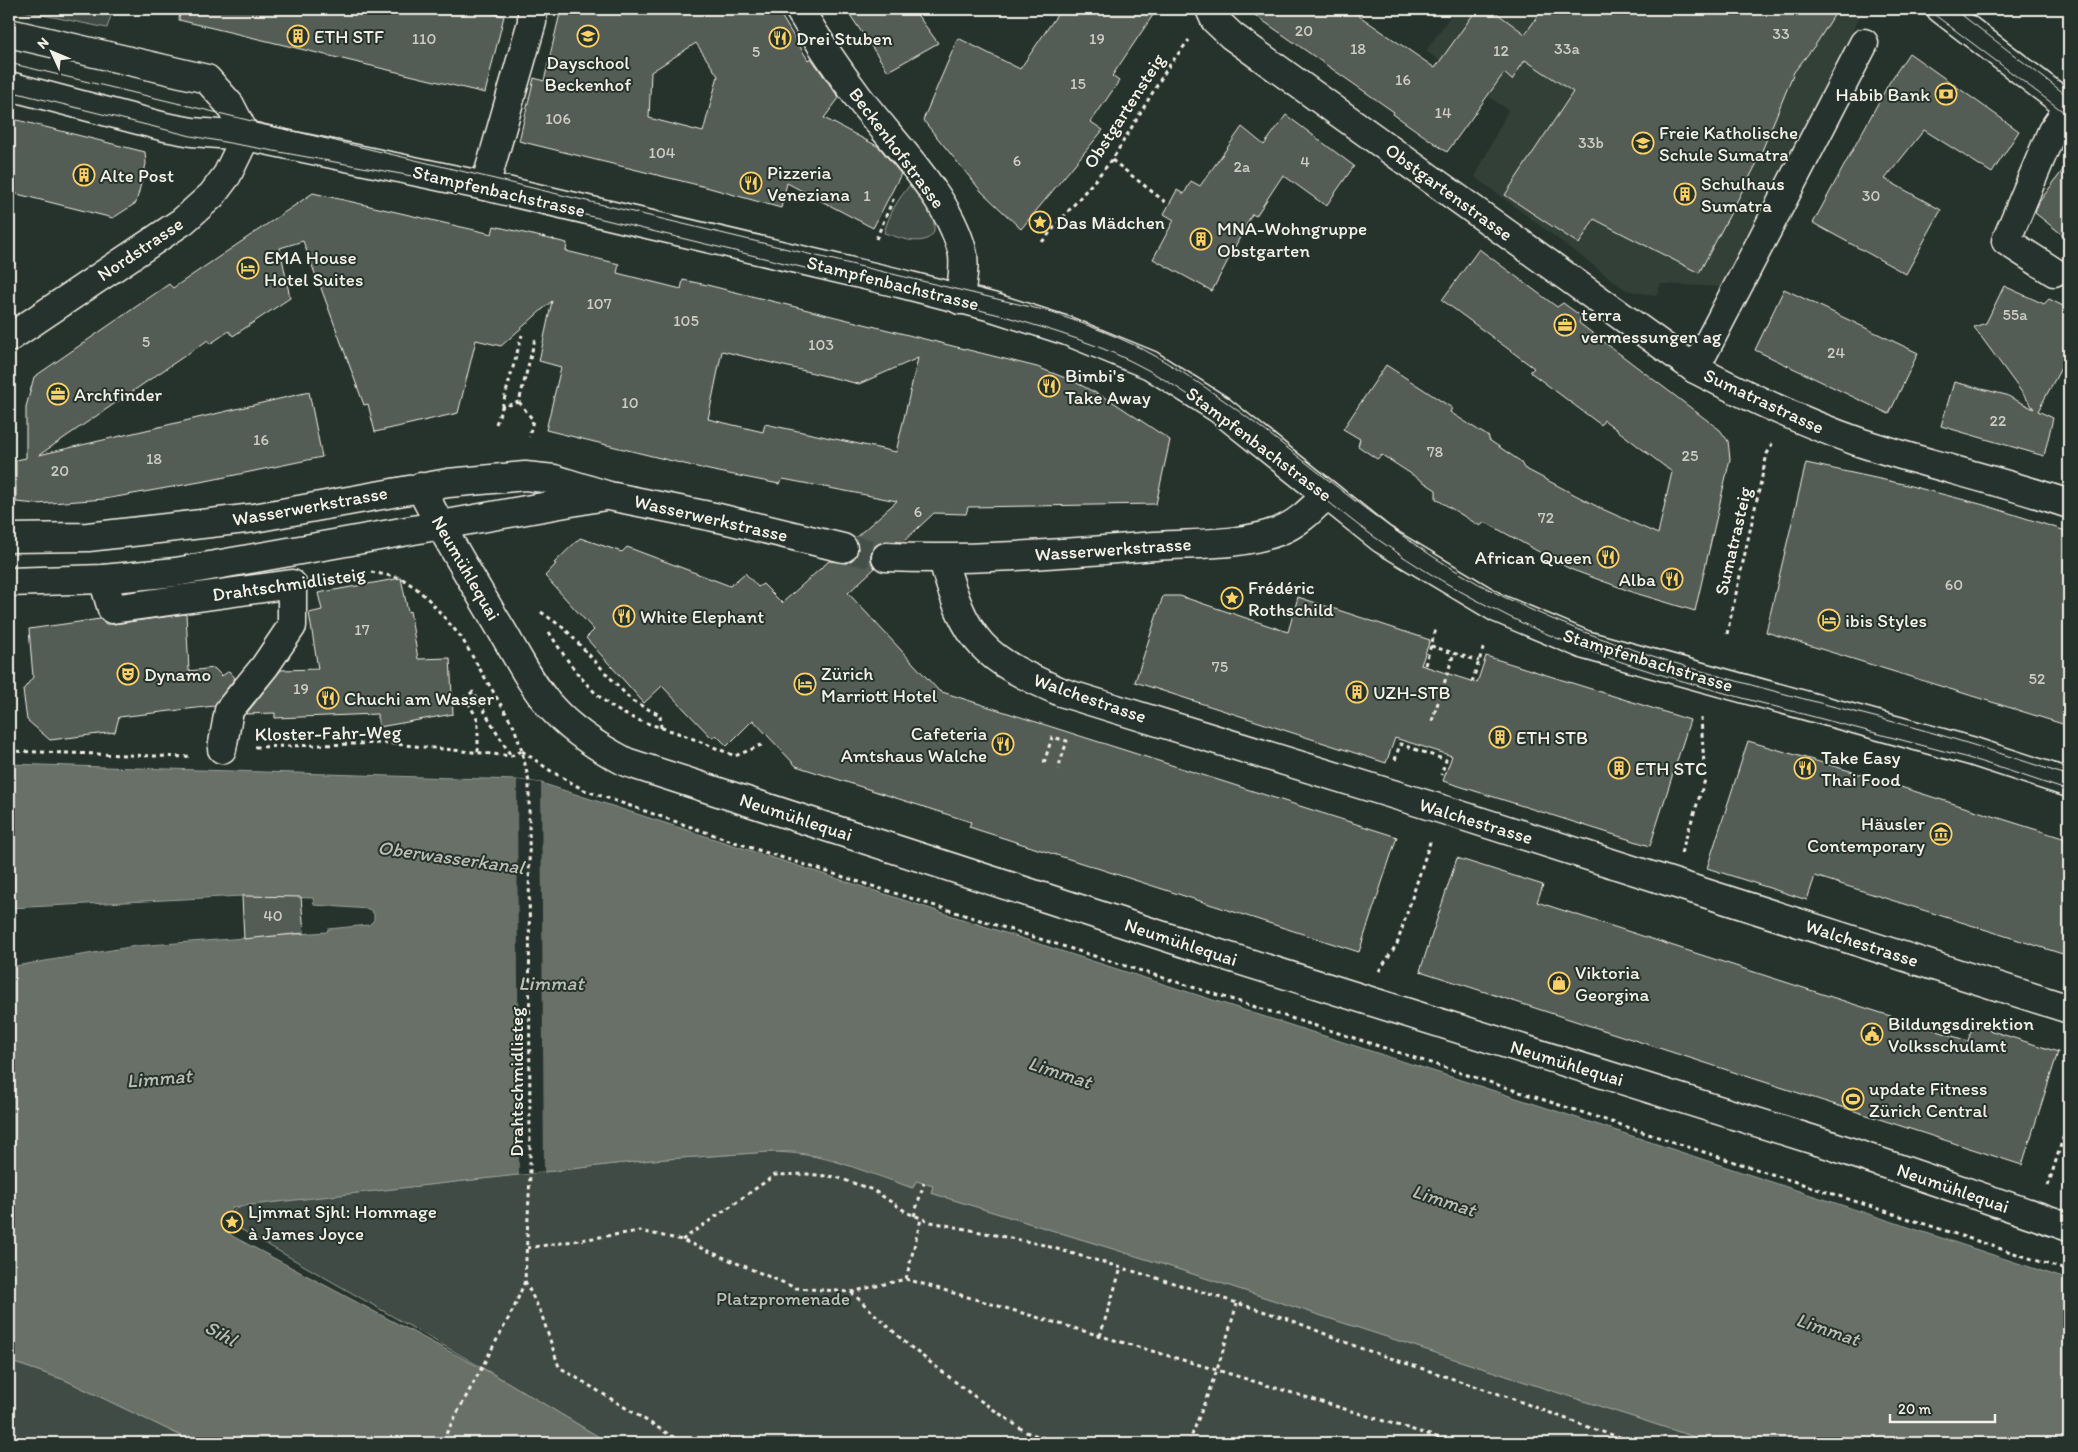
<svg xmlns="http://www.w3.org/2000/svg" width="2078" height="1452" font-family="Itim,sans-serif">
<rect width="100%" height="100%" fill="#26332d"/>
<filter id="ink" filterUnits="userSpaceOnUse"><feTurbulence type="fractalNoise" baseFrequency=".02" numOctaves="2"/><feDisplacementMap in="SourceGraphic" scale="10" xChannelSelector="R" yChannelSelector="G"/><feConvolveMatrix kernelMatrix="1 2 1 2 8 2 1 2 1" color-interpolation-filters="sRGB"/></filter>
<g filter="url(#ink)">
<path fill="#333f39" d="M1455,9H1864L1720,287L1661,284L1656,296L1626,290L1475,177L1508,110L1426,51Z"/>
<g fill="#414b45" stroke="#9a9e96">
<path d="M14,9H113L107,28Z"/>
<path d="M910,185L934,219V232C924,249 899,237 884,233C889,214 898,199 910,185Z"/>
<path d="M769,1152C820,1152 865,1170 912,1188L915,1180L933,1186L931,1193L1162,1264L1713,1443H609L509,1383L235,1226L230,1223L228,1216C233,1206 246,1206 256,1204L651,1160Z"/>
<path d="M9,1361L65,1380L196,1443H9Z"/>
</g>
<path fill="#676f68" stroke="#9fa39b" d="M9,764L517,780L541,783L1544,1107L2069,1280V1443H1713L1162,1264L931,1193L933,1186L916,1181L913,1188L827,1158L794,1152H769L651,1160L233,1207L222,1218L224,1230L234,1237L509,1383L609,1443H196L65,1380L9,1361V967L136,946L327,932L328,929L369,925L374,920V914L369,909L314,905L313,898L242,896L9,908Z"/>
<path fill="#26332d" d="M517,780L541,783L544,1172L519,1175Z"/>
<g fill="#525c55" stroke="#f4f1e8" fill-rule="evenodd">
<path d="M180,9H474L504,16L485,93L179,20Z"/>
<path d="M561,9H777L808,60L811,58L839,98L824,118L879,147L901,174L873,228L787,183L781,208L706,187L519,141L534,78L544,81ZM696,43L718,76L703,132L649,118L651,72Z"/>
<path d="M846,9H913L938,43L888,71Z"/>
<path d="M1061,9H1157L1112,76L1119,81L1091,122L1103,130L1021,229L981,191L923,120L958,38L1020,69Z"/>
<path d="M1246,9H1349L1435,68L1477,9H1491L1525,34L1543,9H1838L1816,44L1794,72L1757,163L1699,273L1594,219L1579,244L1505,195L1573,92L1525,60L1512,80L1504,73L1447,152L1393,114L1394,112Z"/>
<path d="M1909,53L2019,131L1992,173L1924,130L1885,179L1941,210L1906,274L1813,223L1889,83Z"/>
<path d="M1286,115L1354,166L1326,206L1283,175L1256,216L1252,214L1212,291L1153,259L1174,220L1164,214L1177,190L1184,194L1191,181L1200,186L1242,127L1264,145Z"/>
<path d="M9,118L145,152L146,164L136,203L113,218L9,192Z"/>
<path d="M2069,162V240L2035,213L2039,202Z"/>
<path d="M313,193L492,234L494,226L567,243L566,251L619,264L617,273L681,289L683,280L707,285L1037,367L1073,381L1113,402L1170,440L1156,504L968,507L966,514L934,513L903,542L886,541L878,544L873,548L870,556L872,564L875,568L848,593L939,691L1397,837L1359,952L969,827L971,822L796,766L753,720L727,746L716,735L712,738L662,686L644,703L586,638L594,630L545,576L556,564L554,563L580,538L622,552L627,547L730,586L745,573L758,587L763,584L782,603L829,561L847,563L854,559L858,551V544L855,538L897,501L783,479L779,484L709,470L546,430L561,367L539,361L552,301L501,346L476,340L458,413L375,432L368,404L364,405L321,288L322,276L317,279L303,241L280,248L290,298L233,336L229,331L210,344L208,340L39,455L309,392L322,457L211,480L105,499L37,504L16,502V460L26,458V407L34,377L169,284L173,288ZM722,351L859,384L918,358L896,452L765,424L763,432L708,419Z"/>
<path d="M1479,249L1557,307L1563,303L1581,316L1579,323L1720,430L1728,441L1730,459L1695,611L1635,593L1570,569L1485,522L1480,526L1436,499V490L1382,455L1377,459L1358,446L1360,439L1343,429L1386,365L1452,408L1450,412L1489,437V440L1520,461L1524,468L1600,508L1658,534L1672,472L1604,420L1601,425L1530,372L1534,368L1442,300Z"/>
<path d="M2004,286L2044,304L2049,299L2069,309V353L2038,411L2053,418L2044,456L1941,426L1954,382L2006,395L2034,409L1974,327L1986,323Z"/>
<path d="M1784,289L1918,353L1889,414L1755,350Z"/>
<path d="M1806,463L1903,484L1984,505L2069,532V726L1766,632Z"/>
<path d="M401,578L408,612L410,611L418,659L450,658L453,714L379,727L377,714L275,718V713L246,714L281,670L318,669L309,613L322,610L318,593Z"/>
<path d="M1163,596H1180L1288,632L1298,597L1430,640L1421,665L1477,683L1486,656L1690,720L1650,846L1443,781L1452,756L1424,747L1395,738L1386,763L1135,682Z"/>
<path d="M186,614L189,671L214,668L222,676L229,671L235,678L214,706L119,717L115,732L50,740L27,720L23,690L33,677L29,629L100,619L106,624H114Z"/>
<path d="M1748,741L1850,771L2069,840V956L1815,876L1807,900L1707,868Z"/>
<path d="M1457,858L1543,885L1537,902L1968,1041L1973,1025L2058,1052L2022,1165L1420,971Z"/>
<path d="M242,896L301,897L304,933L244,939Z"/>
</g>
<g fill="none" stroke-linecap="round" stroke-linejoin="round">
<path stroke="#455049" stroke-width="28" stroke-dasharray="28 14" stroke-linecap="butt" d="M843,548L886,557"/>
<g stroke="#f4f1e8" stroke-width="31">
<g id="minor">
<path d="M799,9C817,39 837,69 858,97C893,143 947,194 962,250C966,265 961,285 960,300"/>
<path d="M1210,9L1215,20L1232,36L1695,369C1749,397 1804,423 1862,443C1930,465 2001,481 2069,504"/>
<path d="M1941,9L2069,107"/>
<path d="M9,33L207,79L230,105L246,136"/>
<path d="M9,86L165,127L192,132L246,136L485,186L899,283L992,307L1067,331L1150,365L1219,409L1382,539L1497,608L1585,645L1971,751L2069,783"/>
<path d="M485,186L532,22V9"/>
<path d="M2054,272L2006,241L2052,131L2069,107"/>
<path d="M9,338L183,221L212,195L227,175L246,136"/>
<path d="M1695,369L1864,43"/>
<path d="M420,487C445,536 473,582 501,629C516,654 530,683 550,706C571,730 597,747 626,762L1191,945L1830,1145L2069,1227"/>
<path d="M9,538L88,537L254,518L448,483L525,476L554,479L609,496L719,518L843,548"/>
<path d="M886,557C976,561 1065,553 1155,546C1195,543 1240,546 1279,531C1298,524 1312,509 1326,495"/>
<path d="M943,560C966,643 983,658 1061,692L1441,809L2069,1009"/>
<path d="M103,579L112,609L292,584V626L265,666L229,710L222,749"/>
<path d="M9,582L103,579L176,572L605,496"/>
</g>
</g>
<g stroke="#f4f1e8" stroke-width="3" stroke-dasharray="4 4" stroke-linecap="butt">
<path d="M1112,160L1169,205"/>
<path d="M543,238L544,236"/>
<path d="M876,239L895,195"/>
<path d="M553,240L554,239"/>
<path d="M1042,242L1112,160L1168,67L1189,40"/>
<path d="M519,402L533,420L529,437"/>
<path d="M502,407L522,335"/>
<path d="M496,424L502,407L519,402L535,339"/>
<path d="M371,572L401,578L416,588L430,601L461,637L514,727L522,751L529,782L530,1174L525,1281L514,1308L441,1443"/>
<path d="M541,612L565,629L632,701L660,715L661,728"/>
<path d="M549,632C565,658 583,684 607,703C627,719 654,725 678,733C697,740 716,748 735,756L764,744"/>
<path d="M1727,634L1767,454L1773,442"/>
<path d="M1431,646L1479,661"/>
<path d="M1425,665L1436,629"/>
<path d="M1472,682L1484,646"/>
<path d="M1432,721L1454,653"/>
<path d="M255,747L385,743L511,756L522,751"/>
<path d="M9,751L185,757L192,755"/>
<path d="M522,751L551,771L584,790L755,849L1354,1038L2069,1271"/>
<path d="M478,752V720L465,697L473,692L511,756"/>
<path d="M1395,760L1400,744L1446,760L1441,775"/>
<path d="M1044,763L1052,737L1067,741L1058,769"/>
<path d="M1681,853L1705,780L1701,718"/>
<path d="M1379,971L1397,944L1431,839"/>
<path d="M2048,1186L2069,1119"/>
<path d="M914,1216L924,1183"/>
<path d="M682,1240L775,1175L807,1174L836,1177L873,1190L908,1213L931,1222L1040,1244L1177,1284L1291,1320L1360,1348L1508,1397L1596,1430L1639,1443"/>
<path d="M527,1248L640,1231L682,1240L796,1288L851,1292L906,1279L1217,1370L1456,1443"/>
<path d="M906,1279L921,1219"/>
<path d="M525,1281L541,1313L559,1367L683,1443"/>
<path d="M851,1292L908,1345L971,1394L1026,1432L1059,1443"/>
<path d="M1100,1336L1121,1268"/>
<path d="M1189,1443L1217,1370L1237,1304"/>
</g>
<use href="#minor" stroke="#26332d" stroke-width="28"/>
<g stroke="#f4f1e8" stroke-width="1">
<path d="M1927,9L2069,116"/>
<path d="M1954,9L2069,97"/>
<path d="M9,63L1043,310C1083,323 1122,337 1159,358C1280,429 1376,534 1502,596C1629,659 1769,689 1905,725C1960,740 2015,758 2069,776"/>
<path d="M9,91L191,136L423,178L544,205L1004,316C1054,331 1103,345 1148,370C1224,413 1289,472 1358,525C1401,557 1446,585 1494,609C1574,651 1663,676 1750,700C1817,718 1884,735 1951,753C1991,764 2030,778 2069,791"/>
</g>
</g>
</g>
<defs>
<g id="building-ring" transform="scale(1.125)"><circle r="9.5" fill="#26332d" stroke="#ffd166" stroke-width="1.5"/><path d="M-4-6H4V6H1V3H-1V6H-4ZM-2.5-4.3h1.7v1.8h-1.7ZM.8-4.3h1.7v1.8H.8ZM-2.5-1h1.7V.8h-1.7ZM.8-1h1.7V.8H.8Z" fill="#ffd166"/></g>
<g id="school-ring" transform="scale(1.125)"><circle r="9.5" fill="#26332d" stroke="#ffd166" stroke-width="1.5"/><path d="M0-5L7-2L0 1L-7-2ZM-4 1L0 2.5L4 1V4Q0 6-4 4Z" fill="#ffd166"/></g>
<g id="restaurant-ring" transform="scale(1.125)"><circle r="9.5" fill="#26332d" stroke="#ffd166" stroke-width="1.5"/><path d="M-5-6h1v4h1v-4h1v4h1v-4h1v5L-1.5 .5V6h-2V.5L-5-1ZM5-6V6H3V1.5H1.5Q1.5-4 5-6Z" fill="#ffd166"/></g>
<g id="bank-ring" transform="scale(1.125)"><circle r="9.5" fill="#26332d" stroke="#ffd166" stroke-width="1.5"/><path d="M-6-4H6V4H-6ZM0-2.3a2.3 2.3 0 1 0 0 4.6a2.3 2.3 0 1 0 0-4.6Z" fill="#ffd166"/></g>
<g id="sight-ring" transform="scale(1.125)"><circle r="9.5" fill="#26332d" stroke="#ffd166" stroke-width="1.5"/><path d="M0-6L1.8-2.2L6-1.7L2.9 1.2L3.7 5.4L0 3.3L-3.7 5.4L-2.9 1.2L-6-1.7L-1.8-2.2Z" fill="#ffd166"/></g>
<g id="hotel-ring" transform="scale(1.125)"><circle r="9.5" fill="#26332d" stroke="#ffd166" stroke-width="1.5"/><path d="M-6-4.5h1.5V1H6V5H4.5V3h-9V5H-6ZM-4 0a1.8 1.8 0 1 1 3.6 0ZM.5 0V-2.5h3Q6-2.5 6 0Z" fill="#ffd166"/></g>
<g id="office-ring" transform="scale(1.125)"><circle r="9.5" fill="#26332d" stroke="#ffd166" stroke-width="1.5"/><path d="M-6-3h4V-5.5h4V-3h4V5H-6ZM-1-4.5V-3h2v-1.5ZM-6 0V1H6V0Z" fill="#ffd166"/></g>
<g id="theatre-ring" transform="scale(1.125)"><circle r="9.5" fill="#26332d" stroke="#ffd166" stroke-width="1.5"/><path d="M-5-5.5Q0-4 5-5.5V0Q5 5 0 6Q-5 5-5 0ZM-3.3-2.5H-1v1.5H-3.3ZM1-2.5H3.3v1.5H1ZM-2.8 1Q0 5.5 2.8 1Z" fill="#ffd166"/></g>
<g id="museum-ring" transform="scale(1.125)"><circle r="9.5" fill="#26332d" stroke="#ffd166" stroke-width="1.5"/><path d="M0-6L6-3V-2H-6V-3ZM-5-1h2V3h-2ZM-1-1h2V3h-2ZM3-1h2V3H3ZM-6 4H6V6H-6Z" fill="#ffd166"/></g>
<g id="shop-ring" transform="scale(1.125)"><circle r="9.5" fill="#26332d" stroke="#ffd166" stroke-width="1.5"/><path d="M-5-2.5h2.3a2.7 3.5 0 0 1 5.4 0H5L5.5 6h-11ZM-1.5-2.5h3a1.5 2.3 0 0 0-3 0Z" fill="#ffd166"/></g>
<g id="civic-ring" transform="scale(1.125)"><circle r="9.5" fill="#26332d" stroke="#ffd166" stroke-width="1.5"/><path d="M-.6-6.5H3V-4.5H.6V-3L4-1V1h2V6H-6V1h2V-1L-.6-3ZM-1.2 2.5V6h2.4V2.5Z" fill="#ffd166"/></g>
<g id="stadium-ring" transform="scale(1.125)"><circle r="9.5" fill="#26332d" stroke="#ffd166" stroke-width="1.5"/><path d="M0-5a6.5 5 0 1 0 0 10a6.5 5 0 1 0 0-10ZM-3.5-1.8h7v3.6h-7Z" fill="#ffd166"/></g>
</defs>
<g fill-rule="evenodd">
<use href="#building-ring" x="298" y="36"/>
<use href="#school-ring" x="588" y="36"/>
<use href="#restaurant-ring" x="780" y="38"/>
<use href="#bank-ring" x="1946" y="94"/>
<use href="#school-ring" x="1643" y="143"/>
<use href="#building-ring" x="84" y="175"/>
<use href="#restaurant-ring" x="751" y="183"/>
<use href="#building-ring" x="1685" y="194"/>
<use href="#sight-ring" x="1040" y="222"/>
<use href="#building-ring" x="1201" y="239"/>
<use href="#hotel-ring" x="248" y="268"/>
<use href="#office-ring" x="1565" y="325"/>
<use href="#restaurant-ring" x="1049" y="386"/>
<use href="#office-ring" x="58" y="394"/>
<use href="#restaurant-ring" x="1608" y="557"/>
<use href="#restaurant-ring" x="1672" y="579"/>
<use href="#sight-ring" x="1232" y="598"/>
<use href="#restaurant-ring" x="624" y="616"/>
<use href="#hotel-ring" x="1829" y="620"/>
<use href="#theatre-ring" x="128" y="674"/>
<use href="#hotel-ring" x="805" y="684"/>
<use href="#building-ring" x="1357" y="692"/>
<use href="#restaurant-ring" x="328" y="698"/>
<use href="#building-ring" x="1500" y="737"/>
<use href="#restaurant-ring" x="1003" y="744"/>
<use href="#building-ring" x="1619" y="768"/>
<use href="#restaurant-ring" x="1805" y="768"/>
<use href="#museum-ring" x="1941" y="834"/>
<use href="#shop-ring" x="1559" y="983"/>
<use href="#civic-ring" x="1872" y="1034"/>
<use href="#stadium-ring" x="1853" y="1099"/>
<use href="#sight-ring" x="232" y="1222"/>
</g>
<g text-anchor="middle" dominant-baseline="central" stroke-width="4" stroke-linejoin="round" paint-order="stroke">
<g font-size="16" fill="#ccccc3">
<text x="1304" y="30">20</text>
<text x="1781" y="33">33</text>
<text x="424" y="38">110</text>
<text x="1097" y="38">19</text>
<text x="1358" y="48">18</text>
<text x="1567" y="48">33a</text>
<text x="1501" y="50">12</text>
<text x="756" y="51">5</text>
<text x="1403" y="79">16</text>
<text x="1078" y="83">15</text>
<text x="1443" y="112">14</text>
<text x="558" y="118">106</text>
<text x="1591" y="142">33b</text>
<text x="662" y="152">104</text>
<text x="1017" y="160">6</text>
<text x="1305" y="161">4</text>
<text x="1242" y="166">2a</text>
<text x="867" y="195">1</text>
<text x="1871" y="195">30</text>
<text x="599" y="303">107</text>
<text x="2015" y="314">55a</text>
<text x="686" y="320">105</text>
<text x="146" y="341">5</text>
<text x="821" y="344">103</text>
<text x="1836" y="352">24</text>
<text x="630" y="402">10</text>
<text x="1998" y="420">22</text>
<text x="261" y="439">16</text>
<text x="1435" y="451">78</text>
<text x="1690" y="455">25</text>
<text x="154" y="458">18</text>
<text x="60" y="470">20</text>
<text x="918" y="511">6</text>
<text x="1546" y="517">72</text>
<text x="1954" y="584">60</text>
<text x="362" y="629">17</text>
<text x="1220" y="666">75</text>
<text x="2037" y="678">52</text>
<text x="301" y="688">19</text>
<text x="273" y="915">40</text>
</g>
<g font-size="19" fill="#f4f1e8" stroke="#26332d" text-anchor="start">
<text x="314" y="36">ETH STF</text>
<text x="796" y="38">Drei Stuben</text>
<text x="588" y="62" text-anchor="middle">Dayschool<tspan x="588" dy="22">Beckenhof</tspan></text>
<text x="1930" y="94" text-anchor="end">Habib Bank</text>
<text x="1659" y="132">Freie Katholische<tspan x="1659" dy="22">Schule Sumatra</tspan></text>
<text x="767" y="172">Pizzeria<tspan x="767" dy="22">Veneziana</tspan></text>
<text x="100" y="175">Alte Post</text>
<text x="1701" y="183">Schulhaus<tspan x="1701" dy="22">Sumatra</tspan></text>
<text x="1056" y="222">Das Mädchen</text>
<text x="1217" y="228">MNA-Wohngruppe<tspan x="1217" dy="22">Obstgarten</tspan></text>
<text x="264" y="257">EMA House<tspan x="264" dy="22">Hotel Suites</tspan></text>
<text x="1581" y="314">terra<tspan x="1581" dy="22">vermessungen ag</tspan></text>
<text x="1065" y="375">Bimbi's<tspan x="1065" dy="22">Take Away</tspan></text>
<text x="74" y="394">Archfinder</text>
<text x="1592" y="557" text-anchor="end">African Queen</text>
<text x="1656" y="579" text-anchor="end">Alba</text>
<text x="1248" y="587">Frédéric<tspan x="1248" dy="22">Rothschild</tspan></text>
<text x="640" y="616">White Elephant</text>
<text x="1845" y="620">ibis Styles</text>
<text x="821" y="673">Zürich<tspan x="821" dy="22">Marriott Hotel</tspan></text>
<text x="144" y="674">Dynamo</text>
<text x="1373" y="692">UZH-STB</text>
<text x="344" y="698">Chuchi am Wasser</text>
<text x="987" y="733" text-anchor="end">Cafeteria<tspan x="987" dy="22">Amtshaus Walche</tspan></text>
<text x="1516" y="737">ETH STB</text>
<text x="1821" y="757">Take Easy<tspan x="1821" dy="22">Thai Food</tspan></text>
<text x="1635" y="768">ETH STC</text>
<text x="1925" y="823" text-anchor="end">Häusler<tspan x="1925" dy="22">Contemporary</tspan></text>
<text x="1575" y="972">Viktoria<tspan x="1575" dy="22">Georgina</tspan></text>
<text x="1888" y="1023">Bildungsdirektion<tspan x="1888" dy="22">Volksschulamt</tspan></text>
<text x="1869" y="1088">update Fitness<tspan x="1869" dy="22">Zürich Central</tspan></text>
<text x="248" y="1211">Ljmmat Sjhl: Hommage<tspan x="248" dy="22">à James Joyce</tspan></text>
</g>
<g font-size="19" fill="#f4f1e8" stroke="#26332d">
<text transform="translate(1124 111) rotate(-57)">Obstgartensteig</text>
<text transform="translate(897 148) rotate(53)">Beckenhofstrasse</text>
<text transform="translate(499 191) rotate(13)">Stampfenbachstrasse</text>
<text transform="translate(1449 192) rotate(36)">Obstgartenstrasse</text>
<text transform="translate(140 249) rotate(-34)">Nordstrasse</text>
<text transform="translate(893 283) rotate(14)">Stampfenbachstrasse</text>
<text transform="translate(1764 401) rotate(25)">Sumatrastrasse</text>
<text transform="translate(1259 444) rotate(37)">Stampfenbachstrasse</text>
<text transform="translate(310 506) rotate(-10)">Wasserwerkstrasse</text>
<text transform="translate(711 518) rotate(13)">Wasserwerkstrasse</text>
<text transform="translate(1733 541) rotate(-77)">Sumatrasteig</text>
<text transform="translate(1113 549) rotate(-4)">Wasserwerkstrasse</text>
<text transform="translate(466 568) rotate(60)">Neumühlequai</text>
<text transform="translate(289 584) rotate(-8)">Drahtschmidlisteig</text>
<text transform="translate(1648 660) rotate(17)">Stampfenbachstrasse</text>
<text transform="translate(1090 698) rotate(19)">Walchestrasse</text>
<text transform="translate(328 733) rotate(-1)">Kloster-Fahr-Weg</text>
<text transform="translate(796 817) rotate(18)">Neumühlequai</text>
<text transform="translate(1476 821) rotate(17)">Walchestrasse</text>
<text transform="translate(1181 942) rotate(18)">Neumühlequai</text>
<text transform="translate(1862 943) rotate(18)">Walchestrasse</text>
<text transform="translate(1567 1063) rotate(17)">Neumühlequai</text>
<text transform="translate(516 1082) rotate(-90)">Drahtschmidlisteg</text>
<text transform="translate(1953 1188) rotate(19)">Neumühlequai</text>
</g>
<g font-size="19" fill="#bebfb7" stroke="#26332d">
<text x="783" y="1298">Platzpromenade</text>
</g>
<g font-size="20" font-style="italic" fill="#bcbdb5" stroke="#26332d">
<text transform="translate(451 857) rotate(8)">Oberwasserkanal</text>
<text x="551" y="983">Limmat</text>
<text transform="translate(1060 1072) rotate(18)">Limmat</text>
<text transform="translate(159 1078) rotate(-5)">Limmat</text>
<text transform="translate(1444 1200) rotate(18)">Limmat</text>
<text transform="translate(1828 1329) rotate(19)">Limmat</text>
<text transform="translate(221 1333) rotate(29)">Sihl</text>
</g>
</g>
<rect width="2078" height="1452" fill="none" stroke="#26332d" stroke-width="30"/>
<rect x="15" y="15" width="2048" height="1422" fill="none" stroke="#f4f1e8" stroke-width="2" filter="url(#ink)"/>
<g transform="translate(52 52) rotate(314)" stroke="#26332d" stroke-width="4" paint-order="stroke">
<path d="M0-4L9 19L0 12L-9 19Z" fill="#f4f1e8"/>
<text y="-8" font-size="14" font-weight="bold" text-anchor="middle" fill="#f4f1e8">N</text>
</g>
<path d="M1890 1414v8h105v-8" fill="none" stroke="#f4f1e8" stroke-width="2.5"/>
<text x="1898" y="1414" font-size="15" fill="#f4f1e8" stroke="#26332d" stroke-width="4" paint-order="stroke">20 m</text>
</svg>
